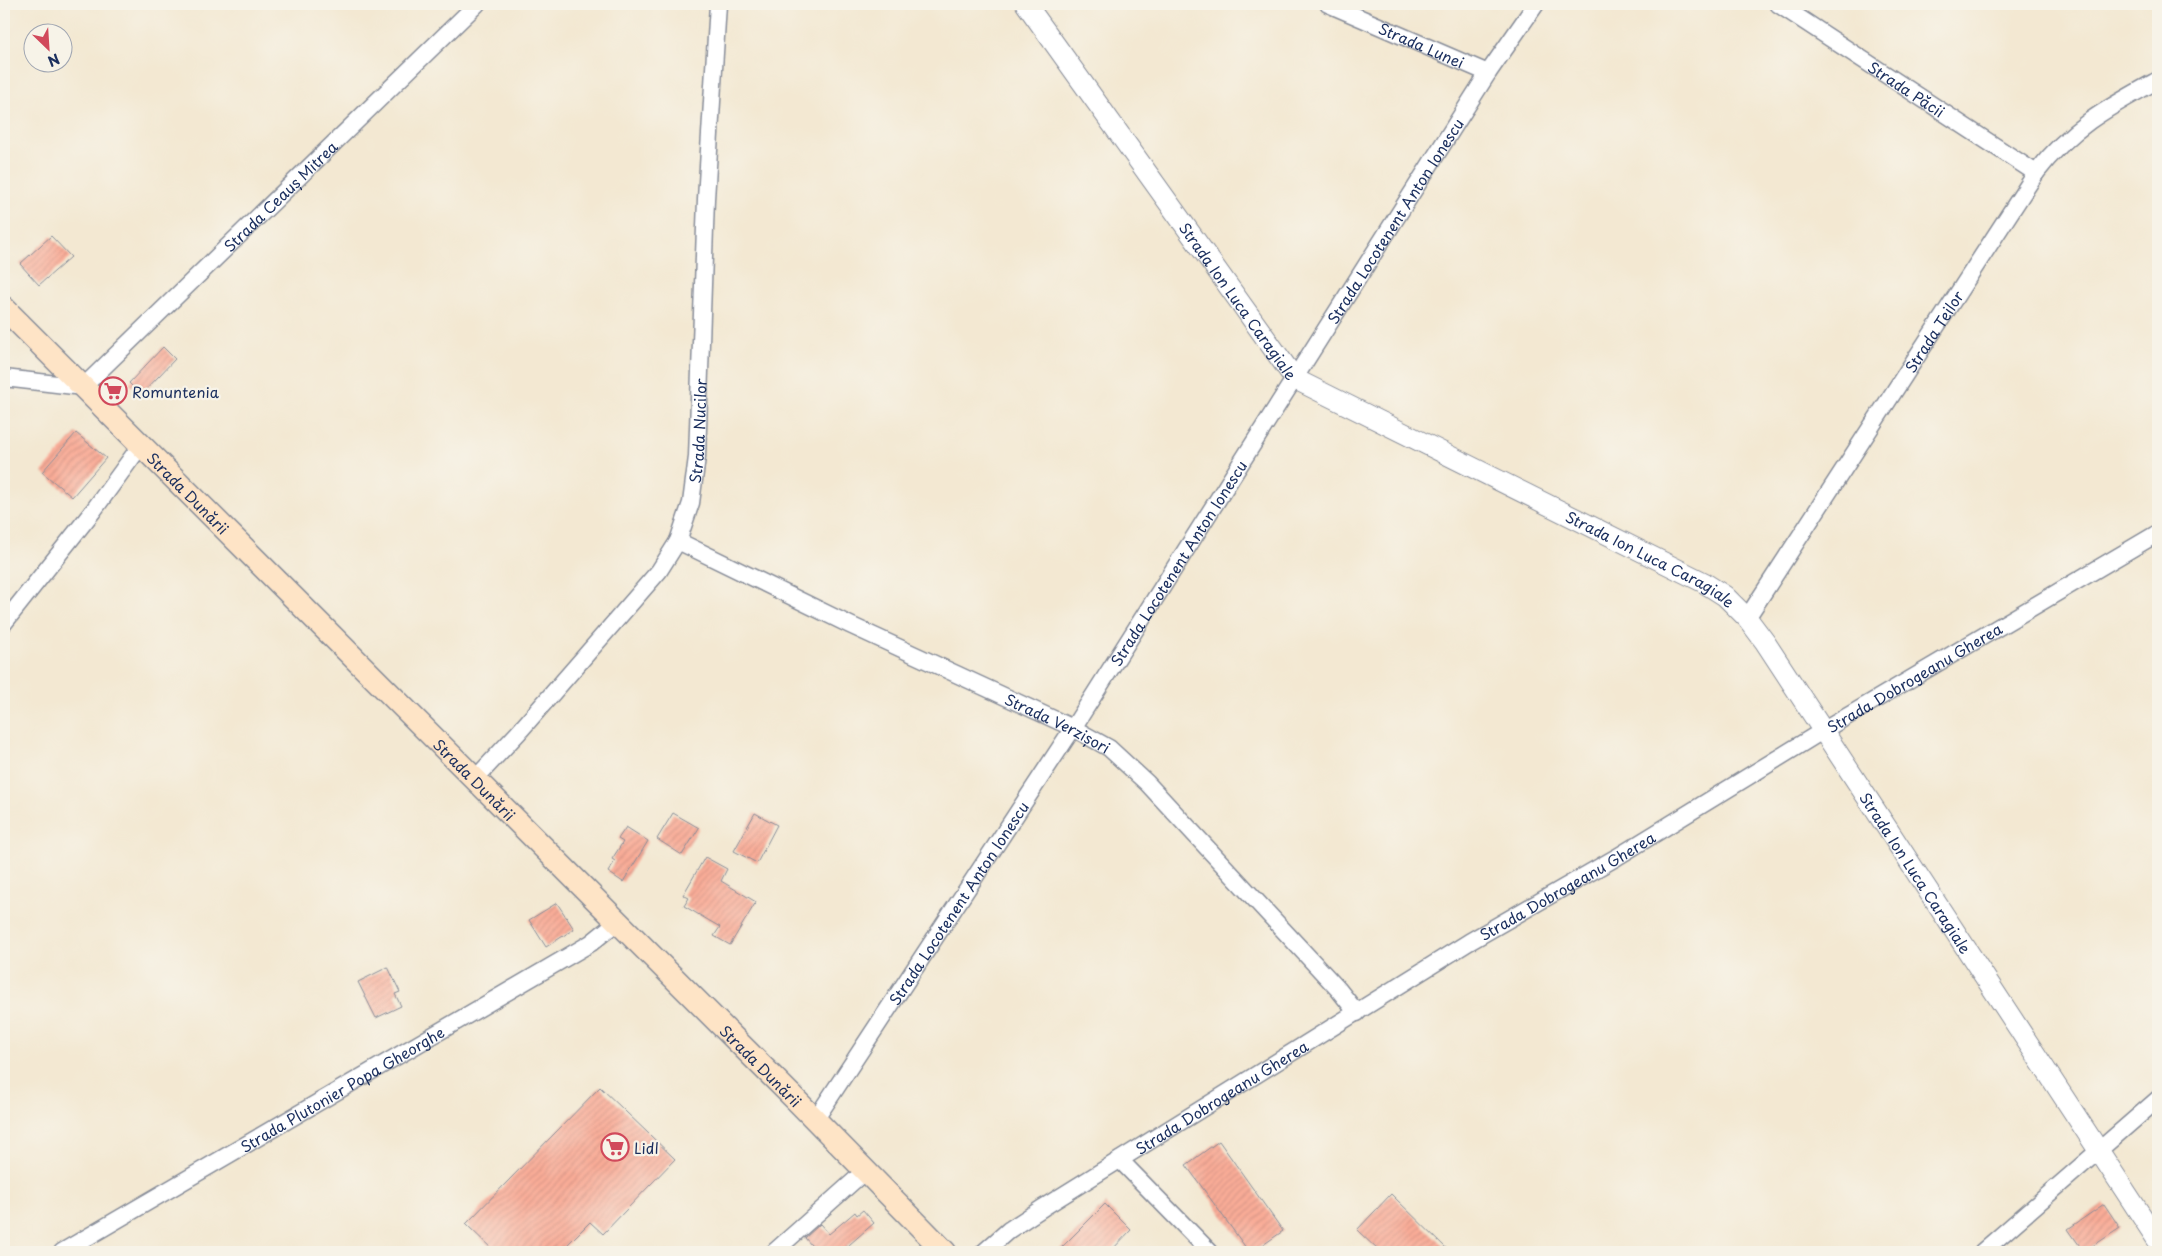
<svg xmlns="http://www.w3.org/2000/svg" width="2162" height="1256" font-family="'Playpen Sans',sans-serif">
<defs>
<pattern id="building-hatch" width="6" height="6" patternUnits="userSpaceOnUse" patternTransform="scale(1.25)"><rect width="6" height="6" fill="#f9ac97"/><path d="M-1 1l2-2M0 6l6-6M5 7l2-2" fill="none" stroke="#d59485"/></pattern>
</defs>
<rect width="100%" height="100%" fill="#f7f3e8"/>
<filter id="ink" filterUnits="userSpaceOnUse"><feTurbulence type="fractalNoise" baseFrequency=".02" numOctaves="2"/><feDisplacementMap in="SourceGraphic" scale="10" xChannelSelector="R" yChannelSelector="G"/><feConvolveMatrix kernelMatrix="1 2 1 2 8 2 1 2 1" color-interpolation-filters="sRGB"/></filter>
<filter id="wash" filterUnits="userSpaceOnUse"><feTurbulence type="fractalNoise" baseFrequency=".0096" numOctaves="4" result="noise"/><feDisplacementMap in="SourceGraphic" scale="20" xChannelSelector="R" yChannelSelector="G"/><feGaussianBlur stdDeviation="1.12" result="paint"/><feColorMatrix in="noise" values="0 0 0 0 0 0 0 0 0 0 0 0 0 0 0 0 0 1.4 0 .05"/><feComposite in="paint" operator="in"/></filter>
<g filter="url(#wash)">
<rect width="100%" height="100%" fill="#f3e8d2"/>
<g id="blocks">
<g fill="url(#building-hatch)">
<path d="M51,236L71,257L39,285L20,264Z"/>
<path d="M163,347L175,359L141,395L129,383Z"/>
<path d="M76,433L106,458L72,497L42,472Z"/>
<path d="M673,813L699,828L682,855L657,839Z"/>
<path d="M755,813L777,825L757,863L734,851Z"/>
<path d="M626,827L648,841L623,882L608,872L615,861L612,859L623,842L618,839Z"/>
<path d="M705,857L727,869L721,881L756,902L730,945L714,936L720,927L684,906L689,898L683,895Z"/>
<path d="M557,903L574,929L546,947L529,920Z"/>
<path d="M388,967L400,992L395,994L401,1006L376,1018L358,982Z"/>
<path d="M600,1087L675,1159L603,1234L590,1222L560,1252H495L466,1224Z"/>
<path d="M1219,1141L1283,1231L1253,1252H1249L1186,1165Z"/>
<path d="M1391,1194L1450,1252H1380L1357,1230Z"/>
<path d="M1105,1204L1131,1230L1110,1252H1057Z"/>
<path d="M2104,1204L2120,1228L2084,1252L2068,1229Z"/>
<path d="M863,1210L874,1223L841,1252H817L805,1238L820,1224L829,1234L855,1212L857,1215Z"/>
</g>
</g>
</g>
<g filter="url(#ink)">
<use href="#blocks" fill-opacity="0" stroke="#878c98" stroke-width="1"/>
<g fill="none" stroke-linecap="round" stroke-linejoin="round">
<g stroke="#878c98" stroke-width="19">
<g id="minor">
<path id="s1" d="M1328,4L1488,73"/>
<path id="s2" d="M1778,4L2036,173"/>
<path id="s3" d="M4,378L83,387L477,4"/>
<path id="s4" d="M678,541L850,625L1073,728L1109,748L1147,783L1338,989L1357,1013"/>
<path id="s5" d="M1747,618L2036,173C2071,127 2109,107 2158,80"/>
<path d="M4,623L93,511L141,445"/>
<path id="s6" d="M475,779L518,733L659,571L678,541L691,503L697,457L706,199L718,4"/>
<path id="s7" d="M815,1120L1073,728L1488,73L1536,4"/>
<path d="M1120,1160L1210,1252"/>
<path id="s8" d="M62,1252L591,943L617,922"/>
<path d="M774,1252L865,1171"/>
<path id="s9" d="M984,1252L1009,1230L1044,1207L1469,942L1617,857L1824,730L2158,533"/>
<path d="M1982,1252L2158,1099"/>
</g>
</g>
<g stroke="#878c98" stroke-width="22">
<g id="tertiary">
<path id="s10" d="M1026,4L1295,379L1703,582L1725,596L1747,618L1765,642L2158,1241"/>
</g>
</g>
<g stroke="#878c98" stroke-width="25">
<g id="secondary">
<path id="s11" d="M4,308L800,1104L945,1252"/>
</g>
</g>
<use href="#minor" stroke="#fff" stroke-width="16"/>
<use href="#tertiary" stroke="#fff" stroke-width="20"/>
<use href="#secondary" stroke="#fee4c6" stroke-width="22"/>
</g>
</g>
<defs>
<g id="supermarket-ring" transform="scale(1.4375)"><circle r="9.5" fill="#f7f3e8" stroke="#d1495b" stroke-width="1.5"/><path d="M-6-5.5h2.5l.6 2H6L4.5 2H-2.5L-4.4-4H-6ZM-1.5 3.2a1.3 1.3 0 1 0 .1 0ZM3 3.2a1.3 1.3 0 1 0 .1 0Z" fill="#d1495b"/></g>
</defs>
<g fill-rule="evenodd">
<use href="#supermarket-ring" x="113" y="391"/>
<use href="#supermarket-ring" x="615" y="1147"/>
</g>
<g text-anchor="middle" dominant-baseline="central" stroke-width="4.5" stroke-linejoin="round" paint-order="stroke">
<g font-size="15" fill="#1b2f5e" stroke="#f7f3e8">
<text stroke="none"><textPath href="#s1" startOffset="102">Strada Lunei</textPath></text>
<text stroke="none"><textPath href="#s2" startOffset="154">Strada Păcii</textPath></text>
<text stroke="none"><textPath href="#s3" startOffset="354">Strada Ceauș Mitrea</textPath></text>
<text stroke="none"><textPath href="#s7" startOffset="1070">Strada Locotenent Anton Ionescu</textPath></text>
<text stroke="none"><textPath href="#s10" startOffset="365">Strada Ion Luca Caragiale</textPath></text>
<text stroke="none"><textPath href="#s5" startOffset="342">Strada Teilor</textPath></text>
<text stroke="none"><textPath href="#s6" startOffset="426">Strada Nucilor</textPath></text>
<text stroke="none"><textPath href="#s11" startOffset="261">Strada Dunării</textPath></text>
<text stroke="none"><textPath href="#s10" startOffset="860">Strada Ion Luca Caragiale</textPath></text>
<text stroke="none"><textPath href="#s7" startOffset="665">Strada Locotenent Anton Ionescu</textPath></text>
<text stroke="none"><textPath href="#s9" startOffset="1094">Strada Dobrogeanu Gherea</textPath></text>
<text stroke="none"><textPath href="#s4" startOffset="421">Strada Verzișori</textPath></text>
<text stroke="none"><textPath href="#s11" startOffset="666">Strada Dunării</textPath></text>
<text stroke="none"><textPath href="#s10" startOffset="1280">Strada Ion Luca Caragiale</textPath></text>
<text stroke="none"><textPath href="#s9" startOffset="689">Strada Dobrogeanu Gherea</textPath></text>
<text stroke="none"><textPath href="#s7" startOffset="260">Strada Locotenent Anton Ionescu</textPath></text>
<text stroke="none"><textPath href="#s11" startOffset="1071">Strada Dunării</textPath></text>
<text stroke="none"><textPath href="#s8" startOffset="324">Strada Plutonier Popa Gheorghe</textPath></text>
<text stroke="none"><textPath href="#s9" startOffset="284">Strada Dobrogeanu Gherea</textPath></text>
</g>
<g font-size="15" fill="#1b2f5e" stroke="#f7f3e8" text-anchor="start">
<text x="132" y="391">Romuntenia</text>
<text x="634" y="1147">Lidl</text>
</g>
</g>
<rect width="2162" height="1256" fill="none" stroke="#f7f3e8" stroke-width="20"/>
<g transform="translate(48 48) rotate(155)"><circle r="24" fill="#f7f3e8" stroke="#9fa5b1"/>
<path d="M0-4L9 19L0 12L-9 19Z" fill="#d1495b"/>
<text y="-8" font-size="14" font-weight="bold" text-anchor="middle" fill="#1b2f5e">N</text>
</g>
</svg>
